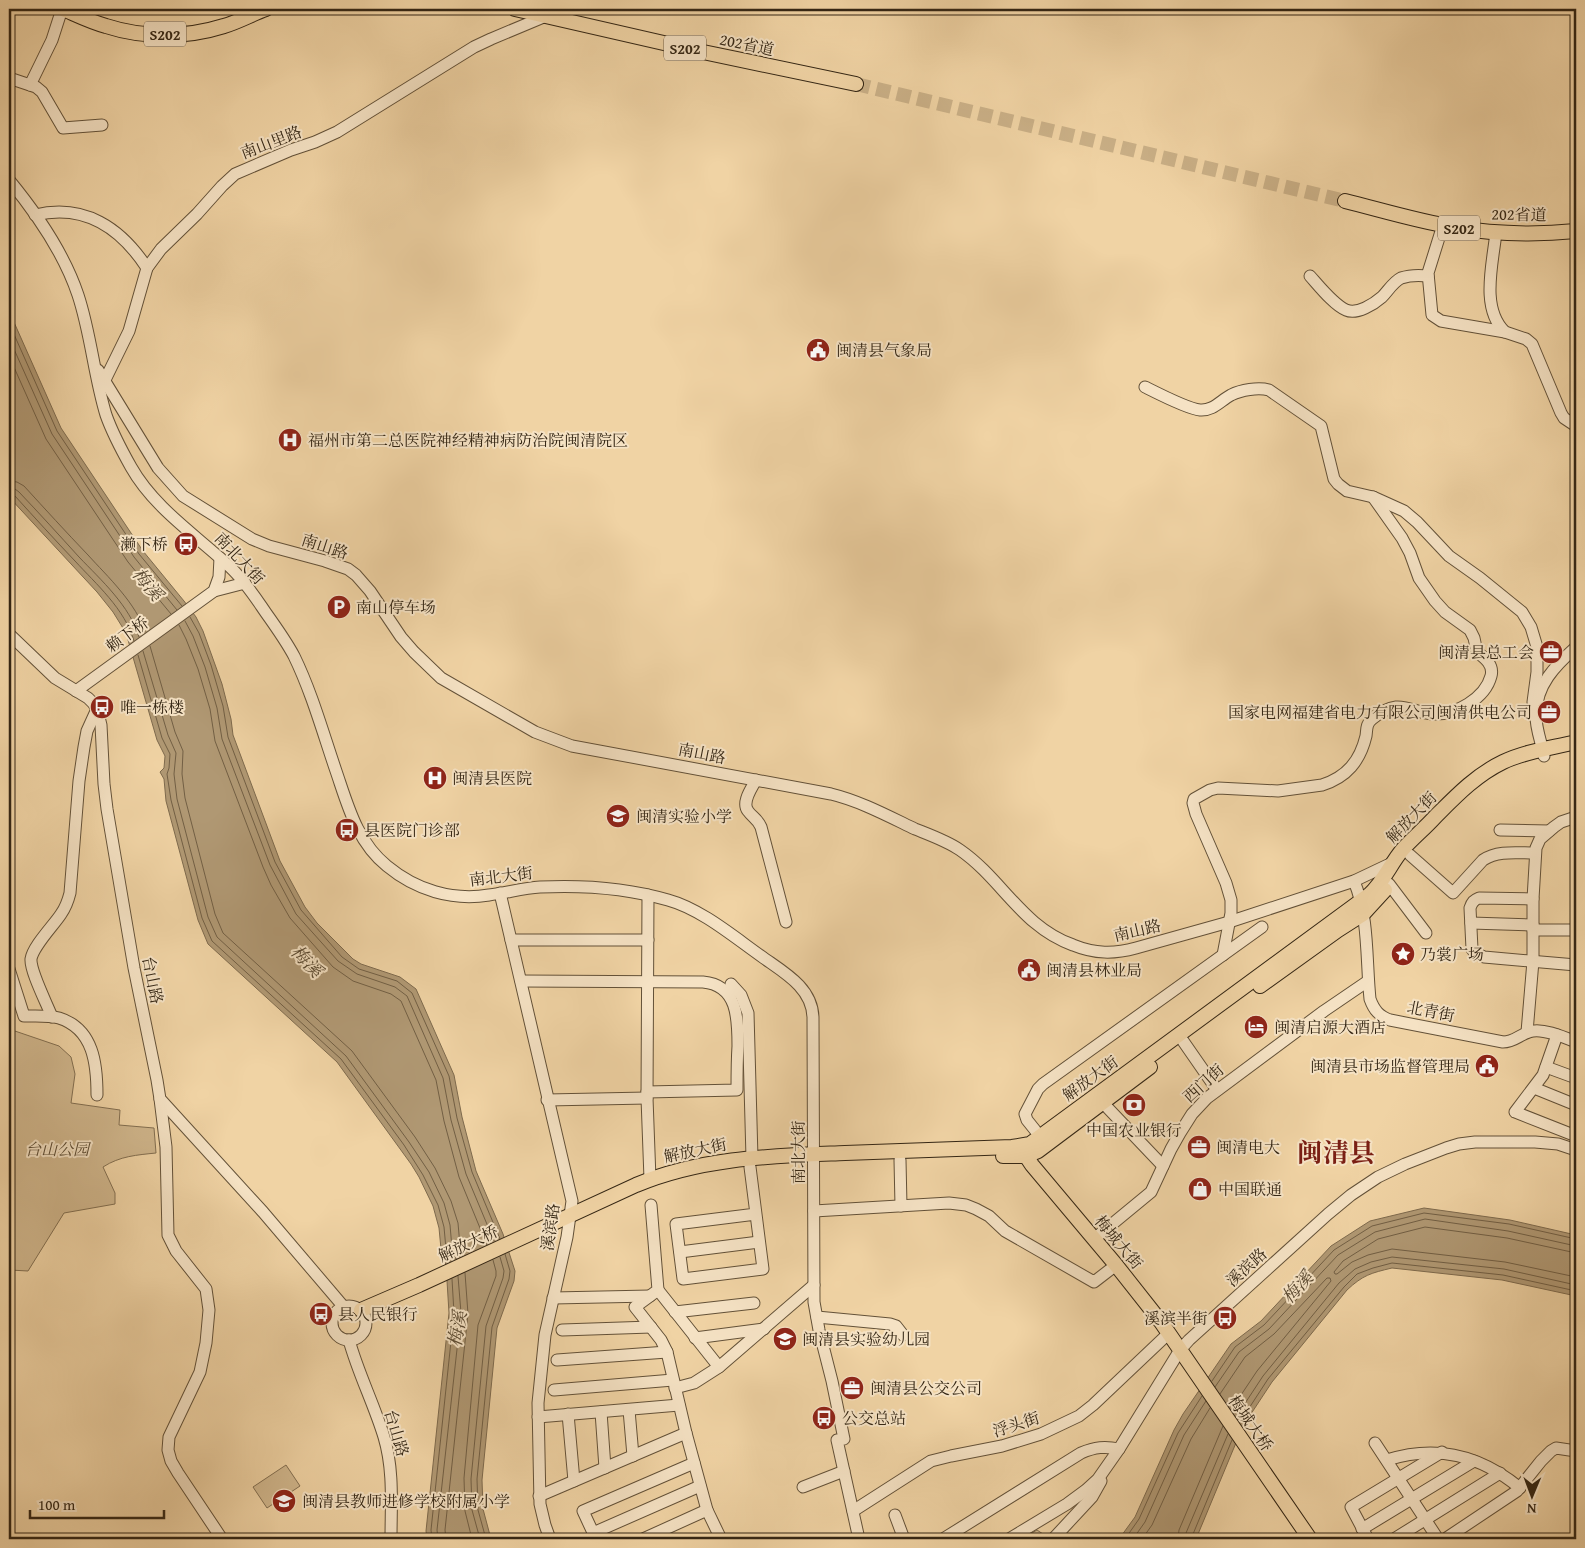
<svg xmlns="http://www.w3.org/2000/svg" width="1585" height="1548" font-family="'Gentium Book Plus','Noto Serif SC',serif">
<rect width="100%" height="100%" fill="#f0d3a4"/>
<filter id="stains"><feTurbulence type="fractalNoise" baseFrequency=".004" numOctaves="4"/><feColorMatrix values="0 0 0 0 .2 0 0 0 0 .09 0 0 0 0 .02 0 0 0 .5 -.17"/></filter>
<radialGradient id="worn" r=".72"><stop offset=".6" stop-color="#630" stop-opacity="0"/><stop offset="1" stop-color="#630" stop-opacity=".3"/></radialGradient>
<g fill="#d0b68c" stroke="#826e50">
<path d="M9,1029L59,1046L71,1057L75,1074L71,1103L120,1110L119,1125L154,1128L156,1153C137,1155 120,1156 103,1167L115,1193V1204L64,1213L28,1271L10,1270L9,1272Z"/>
<path d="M286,1465L300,1486L267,1508L253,1487Z"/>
<path d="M1037,1530L1043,1534L1045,1539H1022Z"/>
</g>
<g fill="#b09873" stroke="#7e6a4d">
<path d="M9,311L61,428L143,551L184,601L196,617L203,631L222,684L231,719L233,735L280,861L305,907L317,923L353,959L361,964L400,977L416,989L454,1075L462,1117L476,1171L503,1234L515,1271L514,1281L497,1328L482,1480L483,1509L491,1539H427L426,1531L449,1313L446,1265L441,1249L439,1228L433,1206L419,1177L411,1164L337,1062L208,944L198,920L166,801L164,779L160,772L164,768L165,756L157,740L126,633L113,612L97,592L9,497Z"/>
<path d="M1424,1208L1510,1220L1576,1235V1296L1502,1280L1392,1268C1371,1273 1363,1275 1347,1290L1272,1382L1243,1426L1196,1539H1119L1135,1517L1174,1430L1183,1414L1231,1344L1261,1321L1331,1246L1370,1221Z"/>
</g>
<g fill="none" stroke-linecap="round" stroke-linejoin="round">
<g stroke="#725f44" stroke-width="1">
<path d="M9,323L57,431L139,554L182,606"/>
<path d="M9,338L52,434L134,557L177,610"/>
<path d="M9,356L46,439L128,562L171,614"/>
<path d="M9,481L17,482L24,486C45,509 66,532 88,555C107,576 137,604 145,632"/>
<path d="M9,488L15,489L19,492C39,513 59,535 79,557C101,580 130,606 139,637"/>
<path d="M9,494L15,496C35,518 55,540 75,561C96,584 125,609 134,641"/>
<path d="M190,617L199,633L211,665L223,706L228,737L275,862L301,910L342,957L359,969L397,981L412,993L449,1076L457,1118L472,1172L500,1239"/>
<path d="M185,621L193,636L205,667L217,708L222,739L270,865L296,914L338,961L357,974L395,987L407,996L443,1078L451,1120L466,1174L494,1241"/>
<path d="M179,625L186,639L198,669L210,709L215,741L263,867L271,885L290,918L333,967L353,981L391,994L401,1001L436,1080L444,1121L459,1177L487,1245"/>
<path d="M150,646L175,732L183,751L182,774L185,798L215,914L223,933L352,1051L415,1137L435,1168L451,1201L458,1223L460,1246L463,1256"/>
<path d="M143,651L168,735L176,753L174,774L177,799L208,917L217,937L346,1056L409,1142L429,1172L444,1203L450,1225L452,1248L456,1259"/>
<path d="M138,655L162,738L170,754L169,768L167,774L171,800L202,918L212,941L341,1059L404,1145L423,1175L438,1205L444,1227L446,1249L450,1262"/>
<path d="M1576,1253L1507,1238L1425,1227L1378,1239L1343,1261L1334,1272L1335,1274H1337L1352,1262L1368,1255L1392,1249L1505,1262L1576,1277"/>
<path d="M1212,1381L1235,1347L1264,1325L1334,1250L1372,1226L1424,1213L1509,1224L1576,1239"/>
<path d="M1215,1387L1239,1352L1269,1329L1338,1255L1375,1232L1425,1219L1508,1231L1576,1246"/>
<path d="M1220,1394L1245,1357L1274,1334L1327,1278H1330L1331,1281L1257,1371L1231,1410"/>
<path d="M1236,1417L1263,1376L1339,1283L1355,1269L1371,1262L1392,1257L1504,1269L1576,1285"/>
<path d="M1240,1422L1268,1379L1344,1287L1357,1274L1373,1268L1392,1263L1503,1275L1576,1291"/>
<path d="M432,1539L431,1530L454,1313L452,1279"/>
<path d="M438,1539L437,1530L461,1313L458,1276"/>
<path d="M446,1539L445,1530L468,1314L465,1273"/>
<path d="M472,1539L465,1511L464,1478L478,1325L496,1276V1271L493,1260"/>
<path d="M480,1539L472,1510L471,1479L486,1326L503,1278L504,1271L500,1257"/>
<path d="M486,1539L478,1510L477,1479L492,1327L509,1279L510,1271L505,1254"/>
<path d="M1125,1539L1139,1519L1178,1433L1202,1396"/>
<path d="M1133,1539L1145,1522L1184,1435L1206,1401"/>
<path d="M1142,1539L1152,1525L1191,1439L1210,1408"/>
<path d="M1178,1539L1179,1530L1223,1426"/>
<path d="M1185,1539L1186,1533L1228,1434"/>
<path d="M1191,1539L1232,1440"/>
</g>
<path stroke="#cab087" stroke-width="14" stroke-dasharray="14 7" stroke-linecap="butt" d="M856,84L1345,201"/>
<g stroke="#635138" stroke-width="13">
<g id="minor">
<path d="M9,78L36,87L42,92L63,128L102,125"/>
<path d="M30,85L52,40L62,9"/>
<path d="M9,180C37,214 64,253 78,295C91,334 94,376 106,415C112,432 122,451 131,467C154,508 197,536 230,567C245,581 255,597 266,613C276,627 286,641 294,656C312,693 323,733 336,771C348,806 357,842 387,866C416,890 452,901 489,895C506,893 523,888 540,887C582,885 627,888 668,900C701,909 734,937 761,956C783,972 812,987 813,1017L814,1302L819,1330L832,1381L844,1439L837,1440L859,1539"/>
<path d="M35,215C84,203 121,228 147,268"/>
<path d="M1443,225L1428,273L1432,315L1441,321L1505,332"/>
<path d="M1496,232C1493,263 1480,308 1505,332L1526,339L1532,344L1561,413L1564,418L1576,426"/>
<path d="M1310,276C1319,286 1334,305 1346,310C1357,315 1374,304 1382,297C1388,291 1393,282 1401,278C1410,275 1419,275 1428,276"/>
<path d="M98,370L158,468L183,496L252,539L269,546L325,561L348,569L356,575L370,591L401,637L414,652L441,678L535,732L572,746L831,794C860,801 888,816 915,829C930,835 947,841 960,850C1002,879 1022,927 1073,945C1095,954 1114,954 1136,948L1229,922L1354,881L1394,862"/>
<path d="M102,386L129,331L147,268L161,249L197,214L222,186L235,174L291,150L315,142L337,132L474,47L491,39L546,16"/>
<path d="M1145,387C1157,393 1188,409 1200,410C1213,411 1220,401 1231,395C1241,390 1258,387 1269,390L1321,426L1334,479L1338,484L1347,491L1373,497L1404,511L1417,522L1449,556L1480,578L1522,612L1531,627L1537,647V672L1533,702L1535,716"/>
<path d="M214,591L245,583"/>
<path d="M9,634L55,678L88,698L93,703L97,709L101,725L104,784L107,809L134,968L157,1080L160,1099L263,1212L343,1306"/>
<path d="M76,691L214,591L219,577L220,558"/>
<path d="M1544,756C1542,744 1535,727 1536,714C1536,685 1555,666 1576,647"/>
<path d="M756,780C752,788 741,802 748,811C752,817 757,818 761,827L786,922"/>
<path d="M1500,830L1549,831"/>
<path d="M1410,855L1453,893L1483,860C1498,850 1517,853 1535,853"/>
<path d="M1354,881C1369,917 1366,960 1370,999C1374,1010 1379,1016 1390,1020L1503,1042C1514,1042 1519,1035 1529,1032C1541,1027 1564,1037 1576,1042"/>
<path d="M1389,884L1426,933"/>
<path d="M500,893L572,1201L567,1237L545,1335L538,1403L540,1504L545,1525L550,1539"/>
<path d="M648,895L647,1098L650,1179"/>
<path d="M1533,899L1479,898C1474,900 1472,902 1470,908L1472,949L1475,953L1484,957L1576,965"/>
<path d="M1471,923L1533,925"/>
<path d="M1533,930H1576"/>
<path d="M511,940H648"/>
<path d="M1223,955L1231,913V900L1226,883L1196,814L1193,803L1194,799L1210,790L1218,788L1278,791L1322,785C1347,777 1360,761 1366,736C1367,729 1366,724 1372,719C1378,714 1388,708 1396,707C1409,706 1421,714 1434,714C1455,715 1485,699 1491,676C1494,665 1485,658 1477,652L1474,638L1470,630L1445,612L1435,601L1419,578L1410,553L1402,538L1373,497"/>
<path d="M9,969L24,1016C36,1016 48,1015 59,1018C94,1029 97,1065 97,1095"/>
<path d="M521,981L703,982C738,985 738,1019 738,1046C737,1061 737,1075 737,1090L647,1092"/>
<path d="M731,984L741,995L748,1013L752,1158"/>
<path d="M52,1017C47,1004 30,971 31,959C33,946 54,925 61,914C66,907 68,901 70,893L79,781L84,747L87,731L97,709"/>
<path d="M1527,1032L1533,961V899L1536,848L1540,839L1554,827L1561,822L1576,817"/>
<path d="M1557,1035L1543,1075L1515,1112L1576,1136"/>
<path d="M1183,1041L1217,1090"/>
<path d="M1546,1067L1576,1078"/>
<path d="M1534,1088L1576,1105"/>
<path d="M160,1099L166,1147L168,1235L176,1251L206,1289L209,1310L206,1343L200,1372L169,1437L168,1450L171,1461L178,1473L222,1539"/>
<path d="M547,1100L647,1098"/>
<path d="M1103,1103L1163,1166"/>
<path d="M1035,1130L1027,1120L1025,1114L1038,1089L1043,1084L1262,927"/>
<path d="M900,1160L901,1206"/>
<path d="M750,1167L763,1269L683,1279L676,1224L756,1214"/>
<path d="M651,1205L658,1290L635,1307L661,1340L667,1352L686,1433L707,1510L721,1539"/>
<path d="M814,1211L949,1203L966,1205L976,1209L989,1216L1005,1231L1094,1282L1116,1265"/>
<path d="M1094,1239L1151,1192L1171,1149L1180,1133L1192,1114L1207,1098L1324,1011L1368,981"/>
<path d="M680,1252L759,1242"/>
<path d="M658,1290L719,1367"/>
<path d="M553,1298L650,1296"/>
<circle cx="349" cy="1323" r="17"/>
<path d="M675,1312L754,1303"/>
<path d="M817,1317L890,1324L896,1326L903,1335"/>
<path d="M562,1330L651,1327"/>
<path d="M695,1338L764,1329"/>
<path d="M349,1340C358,1373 374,1404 384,1437C394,1470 391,1505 391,1539"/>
<path d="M557,1360L667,1352"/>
<path d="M675,1388L694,1383L719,1367L814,1285"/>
<path d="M554,1390L673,1380"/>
<path d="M629,1410L633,1456"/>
<path d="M601,1412L605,1468"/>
<path d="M568,1414L574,1481"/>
<path d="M538,1417L679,1405"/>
<path d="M1375,1443L1438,1539"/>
<path d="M1387,1460C1437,1444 1480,1455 1520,1488"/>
<path d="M803,1487L844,1471"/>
<path d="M539,1496L686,1433"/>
<path d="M853,1511L931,1461L951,1456L1002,1446L1041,1434L1079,1416L1093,1405L1169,1333"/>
<path d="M895,1515L904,1539"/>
<path d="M1362,1529L1474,1461"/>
<path d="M593,1533L700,1486"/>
<path d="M596,1539L583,1511L694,1463"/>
<path d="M643,1539L707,1510"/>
<path d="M943,1539L1081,1453C1095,1447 1105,1446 1119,1449"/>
<path d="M1009,1539L1067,1504L1086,1490L1098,1479L1119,1449L1180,1350L1189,1340L1328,1214L1351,1195L1378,1177L1405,1164L1446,1148L1459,1144L1475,1142H1535L1558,1144L1576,1150"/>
<path d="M1053,1539L1092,1497L1101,1481"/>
<path d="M1368,1539L1351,1507L1442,1452"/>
<path d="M1394,1539L1500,1473"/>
<path d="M1445,1539L1517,1491L1541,1461L1551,1451L1556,1448L1576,1451"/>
</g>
</g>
<g stroke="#342614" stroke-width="16">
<g id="major">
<path d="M63,9C77,15 91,22 106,26C143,38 186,38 224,26C238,22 252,14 266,9"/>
<path d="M515,9L703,52L856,84"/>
<path d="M1345,201C1381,210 1417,221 1453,227C1493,234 1536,235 1576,231"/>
<path d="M1260,986L1338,930L1363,914L1385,890"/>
<path d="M1025,1149L1026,1156L1032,1165L1116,1265L1161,1322L1310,1539"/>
<path d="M1003,1156H1026L1038,1151L1150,1067"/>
<path d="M361,1310L419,1285L636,1185C703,1157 773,1156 845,1153C900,1151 956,1149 1012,1147L1030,1144L1369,895C1384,882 1390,864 1403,849C1413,838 1425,828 1435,817C1456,796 1476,775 1503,762C1526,751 1552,748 1576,742"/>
</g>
</g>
<use href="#minor" stroke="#f5e2c4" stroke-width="11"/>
<use href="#major" stroke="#f0d3a4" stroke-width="14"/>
</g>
<defs>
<g id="civic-disc" transform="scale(1.25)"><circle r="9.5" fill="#8f2418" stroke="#f5e2c4"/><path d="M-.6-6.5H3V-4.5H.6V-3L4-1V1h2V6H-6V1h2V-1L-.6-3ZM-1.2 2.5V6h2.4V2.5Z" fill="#fff"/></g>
<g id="hospital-disc" transform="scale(1.25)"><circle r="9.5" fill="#8f2418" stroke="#f5e2c4"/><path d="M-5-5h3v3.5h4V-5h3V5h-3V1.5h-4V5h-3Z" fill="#fff"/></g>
<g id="bus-disc" transform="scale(1.25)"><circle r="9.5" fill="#8f2418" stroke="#f5e2c4"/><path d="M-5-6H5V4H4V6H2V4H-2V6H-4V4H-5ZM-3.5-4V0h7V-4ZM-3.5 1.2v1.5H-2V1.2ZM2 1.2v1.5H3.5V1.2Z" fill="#fff"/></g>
<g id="parking-disc" transform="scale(1.25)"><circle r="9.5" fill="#8f2418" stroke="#f5e2c4"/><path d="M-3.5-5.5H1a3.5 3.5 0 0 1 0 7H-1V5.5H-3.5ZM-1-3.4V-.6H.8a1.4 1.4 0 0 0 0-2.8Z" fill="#fff"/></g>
<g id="office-disc" transform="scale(1.25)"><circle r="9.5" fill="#8f2418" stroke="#f5e2c4"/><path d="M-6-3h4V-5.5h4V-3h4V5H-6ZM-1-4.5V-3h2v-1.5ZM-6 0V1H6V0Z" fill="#fff"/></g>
<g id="school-disc" transform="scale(1.25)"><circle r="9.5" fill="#8f2418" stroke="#f5e2c4"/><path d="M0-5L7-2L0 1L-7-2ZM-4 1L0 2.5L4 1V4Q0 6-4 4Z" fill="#fff"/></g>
<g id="sight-disc" transform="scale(1.25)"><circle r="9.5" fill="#8f2418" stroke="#f5e2c4"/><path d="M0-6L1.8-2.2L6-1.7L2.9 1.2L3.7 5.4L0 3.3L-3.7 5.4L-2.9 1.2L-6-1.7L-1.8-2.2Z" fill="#fff"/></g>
<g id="hotel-disc" transform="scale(1.25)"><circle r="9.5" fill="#8f2418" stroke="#f5e2c4"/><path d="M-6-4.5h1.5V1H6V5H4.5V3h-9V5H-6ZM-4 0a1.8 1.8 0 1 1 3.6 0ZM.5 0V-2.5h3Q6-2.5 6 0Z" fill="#fff"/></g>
<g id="bank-disc" transform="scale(1.25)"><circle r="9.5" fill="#8f2418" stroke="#f5e2c4"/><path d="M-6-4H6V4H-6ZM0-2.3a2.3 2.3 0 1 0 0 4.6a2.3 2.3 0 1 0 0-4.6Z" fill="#fff"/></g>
<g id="shop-disc" transform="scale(1.25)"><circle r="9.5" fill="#8f2418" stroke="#f5e2c4"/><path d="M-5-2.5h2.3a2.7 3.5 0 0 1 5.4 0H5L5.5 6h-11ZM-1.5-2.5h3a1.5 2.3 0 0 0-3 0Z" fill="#fff"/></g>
</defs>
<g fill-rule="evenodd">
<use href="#civic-disc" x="818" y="350"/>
<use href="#hospital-disc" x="290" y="440"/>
<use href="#bus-disc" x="186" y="544"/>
<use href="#parking-disc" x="339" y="607"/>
<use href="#office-disc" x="1551" y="652"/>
<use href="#bus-disc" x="102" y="707"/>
<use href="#office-disc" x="1549" y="712"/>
<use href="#hospital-disc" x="435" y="778"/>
<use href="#school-disc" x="618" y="816"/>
<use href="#bus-disc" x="347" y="830"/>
<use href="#sight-disc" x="1403" y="954"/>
<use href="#civic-disc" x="1029" y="970"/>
<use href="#hotel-disc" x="1256" y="1027"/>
<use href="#civic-disc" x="1487" y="1066"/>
<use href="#bank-disc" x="1134" y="1105"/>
<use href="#office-disc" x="1199" y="1147"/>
<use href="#shop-disc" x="1200" y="1189"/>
<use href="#bus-disc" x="321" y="1314"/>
<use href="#bus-disc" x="1225" y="1318"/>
<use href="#school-disc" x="785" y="1339"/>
<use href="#office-disc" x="852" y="1388"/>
<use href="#bus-disc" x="824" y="1418"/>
<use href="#school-disc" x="284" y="1501"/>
</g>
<g text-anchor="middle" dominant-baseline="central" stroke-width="4" stroke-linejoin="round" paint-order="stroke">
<g fill="#f5e2c4" stroke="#6e5e49" stroke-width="1">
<rect x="144" y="21.5" width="42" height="25" rx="4"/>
<rect x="664" y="35.5" width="42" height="25" rx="4"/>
<rect x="1438" y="215.5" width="42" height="25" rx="4"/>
</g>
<g font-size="15" font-weight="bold" fill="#342614">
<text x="165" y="34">S202</text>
<text x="685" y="48">S202</text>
<text x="1459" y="228">S202</text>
</g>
<g font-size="16" fill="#342614" stroke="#f5e2c4">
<text transform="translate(747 44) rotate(12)">202省道</text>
<text transform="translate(271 142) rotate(-21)">南山里路</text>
<text transform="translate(1519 214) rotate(1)">202省道</text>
<text transform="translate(325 546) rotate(18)">南山路</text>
<text transform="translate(240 558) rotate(47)">南北大街</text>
<text transform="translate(127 634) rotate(-36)">赖下桥</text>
<text transform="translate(702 753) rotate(11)">南山路</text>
<text transform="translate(1411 817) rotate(-46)">解放大街</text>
<text transform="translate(501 876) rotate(-7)">南北大街</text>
<text transform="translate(1137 930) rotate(-13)">南山路</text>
<text transform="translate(153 980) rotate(79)">台山路</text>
<text transform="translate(1431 1011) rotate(11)">北青街</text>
<text transform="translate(1090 1078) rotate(-36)">解放大街</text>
<text transform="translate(1203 1083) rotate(-42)">西门街</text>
<text transform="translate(695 1150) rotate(-12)">解放大街</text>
<text transform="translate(798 1152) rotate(-90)">南北大街</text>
<text transform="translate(550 1227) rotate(-82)">溪滨路</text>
<text transform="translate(1119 1242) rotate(50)">梅城大街</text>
<text transform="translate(468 1243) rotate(-25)">解放大桥</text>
<text transform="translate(1246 1267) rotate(-42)">溪滨路</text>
<text transform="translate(1251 1423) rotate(55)">梅城大桥</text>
<text transform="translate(1016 1424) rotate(-18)">浮头街</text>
<text transform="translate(397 1433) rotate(74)">台山路</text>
</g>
<g font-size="16" fill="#342614" stroke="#f5e2c4" text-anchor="start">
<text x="836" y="350">闽清县气象局</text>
<text x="308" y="440">福州市第二总医院神经精神病防治院闽清院区</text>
<text x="168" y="544" text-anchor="end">濑下桥</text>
<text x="356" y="607">南山停车场</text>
<text x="1534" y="652" text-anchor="end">闽清县总工会</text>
<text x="120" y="707">唯一栋楼</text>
<text x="1532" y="712" text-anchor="end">国家电网福建省电力有限公司闽清供电公司</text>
<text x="452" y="778">闽清县医院</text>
<text x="636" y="816">闽清实验小学</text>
<text x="364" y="830">县医院门诊部</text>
<text x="1420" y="954">乃裳广场</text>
<text x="1046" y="970">闽清县林业局</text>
<text x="1274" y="1027">闽清启源大酒店</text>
<text x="1470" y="1066" text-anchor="end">闽清县市场监督管理局</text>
<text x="1134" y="1130" text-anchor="middle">中国农业银行</text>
<text x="1216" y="1147">闽清电大</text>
<text x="1218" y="1189">中国联通</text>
<text x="338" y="1314">县人民银行</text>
<text x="1208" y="1318" text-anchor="end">溪滨半街</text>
<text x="802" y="1339">闽清县实验幼儿园</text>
<text x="870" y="1388">闽清县公交公司</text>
<text x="842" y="1418">公交总站</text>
<text x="302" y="1501">闽清县教师进修学校附属小学</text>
</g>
<g font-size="16" font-style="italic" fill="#5b4a32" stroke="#f5e2c4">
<text x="57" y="1149">台山公园</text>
</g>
<g font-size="18" font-style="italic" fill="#594830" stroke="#f5e2c4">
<text transform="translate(148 584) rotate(51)">梅溪</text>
<text transform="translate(307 961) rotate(46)">梅溪</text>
<text transform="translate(1297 1287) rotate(-47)">梅溪</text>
<text transform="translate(457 1329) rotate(-81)">梅溪</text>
</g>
<g font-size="26" font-weight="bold" fill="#7a1f14" stroke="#f5e2c4">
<text x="1336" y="1152">闽清县</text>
</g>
</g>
<rect width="1585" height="1548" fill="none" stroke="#f0d3a4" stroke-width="30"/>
<rect x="10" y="10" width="1565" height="1528" fill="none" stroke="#342614" stroke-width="2.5"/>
<rect x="15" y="15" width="1555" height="1518" fill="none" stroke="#342614"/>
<g transform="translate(1532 1496) rotate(181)" stroke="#f5e2c4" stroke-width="4" paint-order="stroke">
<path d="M0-4L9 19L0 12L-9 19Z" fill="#342614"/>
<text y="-8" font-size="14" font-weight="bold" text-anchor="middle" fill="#342614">N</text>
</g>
<path d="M30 1510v8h134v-8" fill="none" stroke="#342614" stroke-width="2.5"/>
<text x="38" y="1510" font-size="15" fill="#342614" stroke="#f5e2c4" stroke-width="4" paint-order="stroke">100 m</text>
<rect width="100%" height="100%" filter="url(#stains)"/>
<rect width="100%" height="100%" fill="url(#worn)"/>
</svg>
